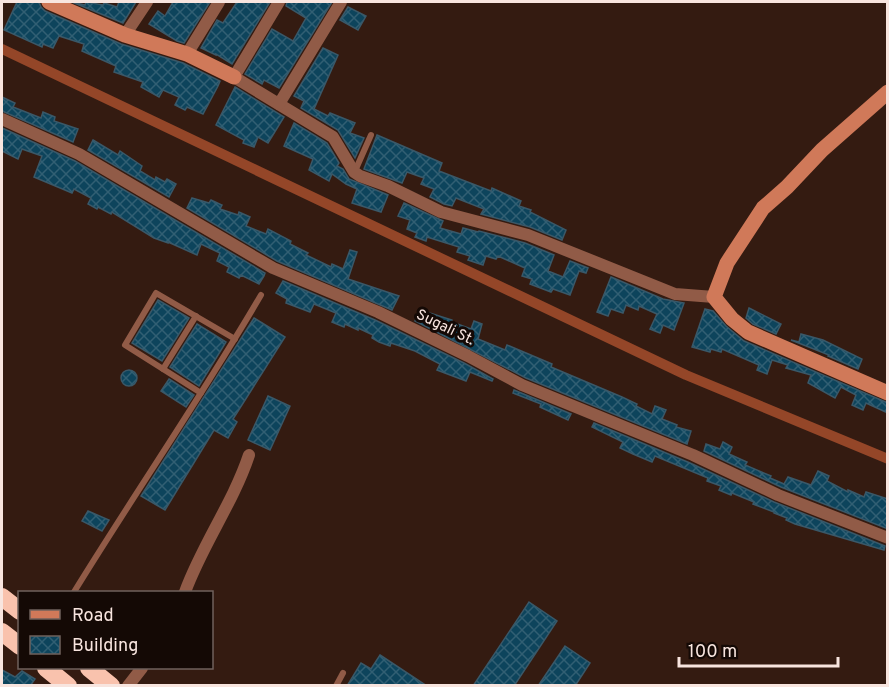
<svg xmlns="http://www.w3.org/2000/svg" width="889" height="687" font-family="Overpass,sans-serif">
<defs>
<pattern id="building-cross-hatch" width="8" height="8" patternUnits="userSpaceOnUse" patternTransform="scale(1.5)"><rect width="8" height="8" fill="#0d445c"/><path d="M0 0l8 8M0 8l8-8" fill="none" stroke="#315f73"/></pattern>
</defs>
<rect width="100%" height="100%" fill="#341b11"/>
<g fill="none" stroke-linecap="round" stroke-linejoin="round">
<path stroke="#944628" stroke-width="10" d="M2,49L686,375L888,459"/>
</g>
<g fill="url(#building-cross-hatch)" stroke="#3a5868" stroke-width="1.5">
<path d="M17,2H39L41,7L45,11L121,44L183,63L220,81L218,86L203,114L187,107L185,110L175,105L179,97L163,90L159,97L141,87L143,82L114,72L116,66L82,51L84,44L59,36L53,48L43,44L42,47L4,30Z"/>
<path d="M72,2L85,5L86,2L103,5L104,3L117,7L119,2H136L123,23Z"/>
<path d="M173,2H210L184,43L177,41L149,24L158,11L165,16Z"/>
<path d="M237,2H270L232,64L216,54V55L201,48L217,20L223,23Z"/>
<path d="M287,2H332L279,88L264,80L262,84L245,74L272,29L293,41L306,18L286,6Z"/>
<path d="M348,7L366,16L358,30L340,20Z"/>
<path d="M323,48L338,55L314,109L328,116L330,113L355,123L350,133L364,138L355,158L338,130L301,108L304,101L294,96Z"/>
<path d="M235,87L284,117L268,143L258,137L254,147L243,143L244,140L216,125Z"/>
<path d="M2,97L15,103L13,107L41,118L43,112L55,117L54,121L78,129L73,142L2,111Z"/>
<path d="M294,123L327,143L339,163L337,166L343,169L349,179L388,195L381,212L352,203L357,189L346,184L332,174L329,181L309,170L313,159L284,146Z"/>
<path d="M2,128L75,161L265,273L264,276L259,284L241,275L239,278L227,272L229,267L217,261L220,253L201,244L197,255L168,242V243L154,238L112,212L111,214L98,207L97,209L88,204L91,198L74,189L72,193L34,177L42,156L22,149L18,159L2,151Z"/>
<path d="M377,135L442,163L439,171L491,191L492,188L521,201L519,206L531,210L530,212L566,230L562,240L530,227L481,214L484,209L456,198L452,206L444,204L430,197L434,189L421,184L424,178L407,172L402,183L364,169Z"/>
<path d="M93,140L118,155L120,151L142,166L140,171L155,180L156,177L165,182L167,179L176,184L169,197L88,150Z"/>
<path d="M192,198L209,203L211,200L222,205L220,209L238,215L239,212L250,217L246,226L266,234L268,229L291,241L290,244L308,253L306,255L331,267L332,264L343,269L350,250L357,252L348,279L399,296L392,310L277,261L187,208Z"/>
<path d="M404,203L443,221L440,228L461,234L463,228L478,232L479,231L525,243L554,255L548,271L563,277L570,261L588,268L586,273L579,271L570,295L553,289L551,292L530,284L532,279L522,276L525,268L498,256L496,259L486,256L483,265L468,260L470,256L457,252L459,247L427,237L426,241L415,237L417,233L407,229L410,220L398,216Z"/>
<path d="M611,277L663,299L684,303L674,330L663,325L660,333L650,329L657,314L639,306L638,310L626,305L623,313L611,309L608,316L597,312Z"/>
<path d="M283,281L375,320L464,363L493,379L492,381L470,372L466,381L437,370L440,364L415,351L391,343L390,346L379,342L372,338L373,335L358,328V330L345,324L344,327L332,322L336,313L314,304L310,312L286,303L287,299L276,293Z"/>
<path d="M158,300L189,318L162,361L132,343Z"/>
<path d="M749,308L781,324L776,334L753,324L746,318Z"/>
<path d="M705,309L713,311L726,326L744,341L888,403V413L866,403L863,410L852,405L856,395L841,387L835,398L808,383L811,375L786,368L788,365L772,360L767,374L757,370L759,365L722,349L721,352L711,349L710,352L692,347Z"/>
<path d="M420,310L452,320V322L471,329L474,321L482,324L478,339L505,350L507,345L552,364L551,367L622,397L637,404L636,406L652,414L655,406L666,410L662,419L677,425L676,427L691,431L687,444L526,378L415,321Z"/>
<path d="M254,318L285,337L233,419L237,422L228,438L214,430L165,510L141,496Z"/>
<path d="M197,324L226,342L199,386L170,367Z"/>
<path d="M801,334L823,340L862,359L858,369L828,356L829,355L791,340L799,342Z"/>
<circle cx="129" cy="378" r="8"/>
<path d="M169,379L194,395L186,407L161,391Z"/>
<path d="M514,390L571,414L568,420L540,407L541,404L513,393Z"/>
<path d="M268,396L290,406L270,450L248,440Z"/>
<path d="M594,423L690,463L774,502L885,546L884,550L795,524L786,520L787,518L774,513V512L753,504L754,502L732,493L731,495L719,490L721,486L707,481L708,478L655,456L652,462L633,454L620,448L623,442L592,427Z"/>
<path d="M723,442L732,447L729,454L747,462L745,465L771,476L770,478L784,484L788,477L811,485L818,471L829,476L827,481L848,492V490L864,497L866,492L888,499V529L781,487L704,451L706,444L720,449Z"/>
<path d="M88,511L109,520L102,531L82,521Z"/>
<path d="M529,602L557,621L514,686H473Z"/>
<path d="M565,646L590,663L575,686H538Z"/>
<path d="M380,655L427,686H347L361,663L371,669Z"/>
<path d="M2,670L15,677L22,671L35,679L30,686H2Z"/>
</g>
<g fill="none" stroke-linecap="round" stroke-linejoin="round">
<g stroke="#915b47" stroke-width="6">
<path d="M355,171L371,135"/>
<path d="M163,369L196,316"/>
<path d="M201,393L125,345L156,293L235,339"/>
<path d="M74,592C135,493 202,396 261,295"/>
<path d="M336,686L343,673"/>
</g>
<g stroke="#915b47" stroke-width="12">
<path d="M279,2L234,77L333,137L354,172L360,176L388,186L441,212L528,235L675,294L714,297"/>
<path d="M125,35L147,2"/>
<path d="M187,54L219,2"/>
<path d="M279,104L341,2"/>
<path d="M2,119L79,154L273,268L378,312L468,356L522,385L693,455L778,495L888,538"/>
<path d="M185,592C202,545 233,503 249,455"/>
<path d="M128,686L142,668"/>
</g>
<g stroke="#d07959" stroke-width="15">
<path d="M49,2L125,35L187,54L234,77"/>
<path d="M888,92L822,150L787,187L763,208L727,263L714,297L732,319L748,332L888,393"/>
</g>
<g stroke="#f9c2ad" stroke-width="18">
<path d="M2,597L20,611"/>
<path d="M2,632L20,646"/>
<path d="M46,668L68,686"/>
<path d="M89,668L111,686"/>
</g>
</g>
<g text-anchor="middle" dominant-baseline="central" stroke-width="6" stroke-linejoin="round" paint-order="stroke">
<g font-size="15" fill="#f8e5df" stroke="#140905">
<text transform="translate(445 328) rotate(26)">Sugali St.</text>
</g>
</g>
<rect width="889" height="687" fill="none" stroke="#f8e5df" stroke-width="6"/>
<rect x="18" y="591" width="195" height="78" fill="#140905" stroke="#6f615c" stroke-width="1.5"/>
<rect x="30" y="610" width="30" height="9" fill="#d07959" stroke="#6f615c" stroke-width="1.5"/>
<text x="72" y="621" font-size="18" fill="#f8e5df">Road</text>
<rect x="30" y="636" width="30" height="18" fill="url(#building-cross-hatch)" stroke="#6f615c" stroke-width="1.5"/>
<text x="72" y="651" font-size="18" fill="#f8e5df">Building</text>
<path d="M679 657v9h159v-9" fill="none" stroke="#f8e5df" stroke-width="3"/>
<text x="688" y="657" font-size="18" fill="#f8e5df" stroke="#140905" stroke-width="4.5" paint-order="stroke">100 m</text>
</svg>
